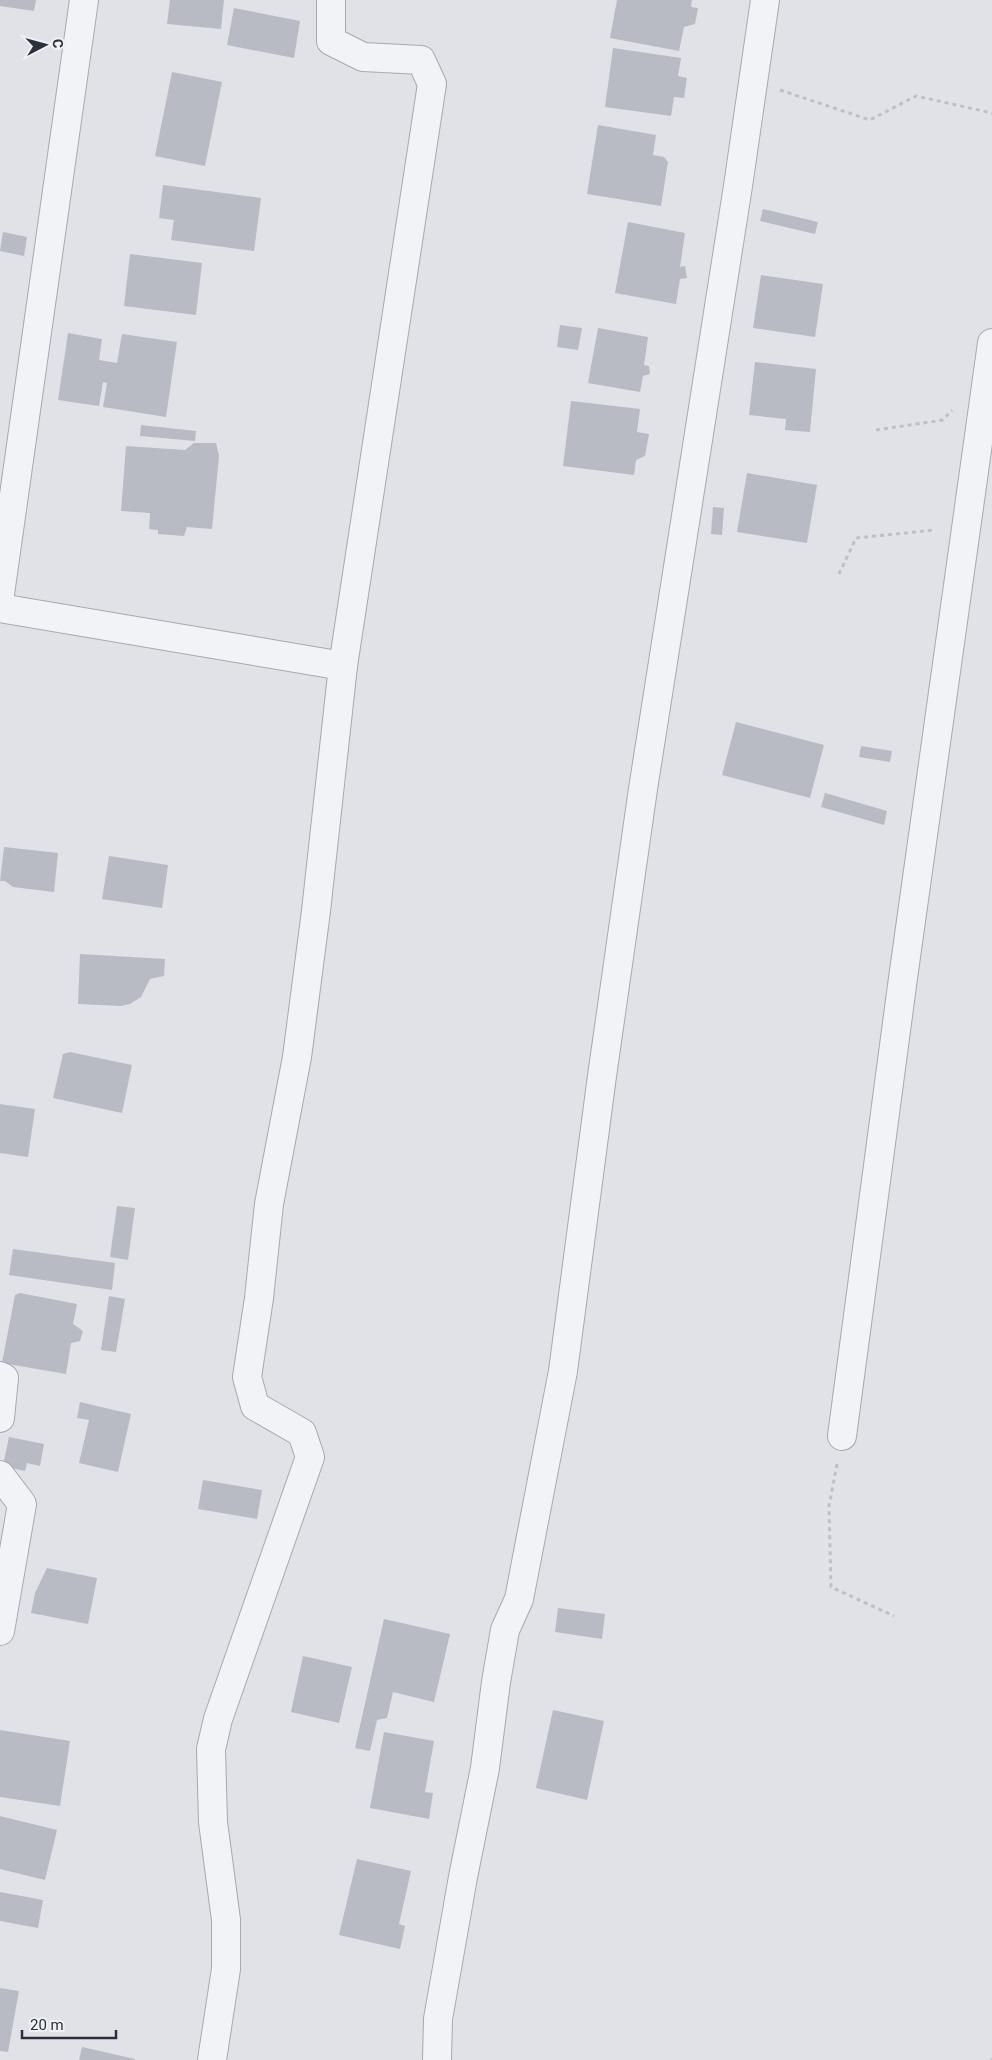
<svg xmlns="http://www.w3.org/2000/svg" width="992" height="2060" font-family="Roboto,sans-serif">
<rect width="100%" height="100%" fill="#e0e2e8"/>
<g fill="#b8bbc4">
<path d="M0,0H36L34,11L0,6Z"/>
<path d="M170,0H224L221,29L167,24Z"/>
<path d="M617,0H692L691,7L698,8L695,24L684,27L679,51L610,38Z"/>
<path d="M234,8L300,21L294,58L227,45Z"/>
<path d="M613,48L681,58L678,76L687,78L684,98L674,97L671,116L605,107Z"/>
<path d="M172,72L222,82L205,166L155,156Z"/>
<path d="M598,125L656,135L653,155L664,157L668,162L661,206L587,194Z"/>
<path d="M163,185L261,198L254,251L171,240L174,220L159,218Z"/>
<path d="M763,209L818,222L815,234L760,221Z"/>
<path d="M628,222L685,233L680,267L685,266L687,278L680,279L676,304L615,293Z"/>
<path d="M3,232L27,237L24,256L0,251Z"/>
<path d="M130,254L202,263L196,315L124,306Z"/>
<path d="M761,275L823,284L815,337L753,328Z"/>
<path d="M560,325L582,328L578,350L557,347Z"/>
<path d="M598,328L648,337L644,365L649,366L650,374L643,376L640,392L588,383Z"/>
<path d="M68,333L102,339L99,360L117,363L122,334L177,342L166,417L103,407L107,383L103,382L99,406L58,400Z"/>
<path d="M755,362L816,369L810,432L785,430L786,419L749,415Z"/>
<path d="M571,401L640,409L637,432L649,434L645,456L636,460L634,475L563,466Z"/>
<path d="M141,425L196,431L195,441L140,436Z"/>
<path d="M194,443H216L219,456L212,529L187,527L184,536L158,534V530L149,529L150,513L121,511L126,446L185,450Z"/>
<path d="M747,473L817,485L807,543L737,532Z"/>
<path d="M713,507L724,508L722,535L711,534Z"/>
<path d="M736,722L824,745L810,798L722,775Z"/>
<path d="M861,746L892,751L890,762L859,757Z"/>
<path d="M825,793L887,811L884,825L821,807Z"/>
<path d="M4,847L58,853L54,892L13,887L5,881H0Z"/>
<path d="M109,856L168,865L162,908L102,899Z"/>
<path d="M80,954L165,959L164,976L150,979L141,997L130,1004L121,1006L78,1004Z"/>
<path d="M70,1052L132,1065L122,1113L53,1098L63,1054Z"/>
<path d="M0,1104L35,1109L28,1157L0,1153Z"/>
<path d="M117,1206L135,1208L128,1260L110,1257Z"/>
<path d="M13,1249L115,1263L112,1290L9,1275Z"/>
<path d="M20,1293L77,1304L73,1324L83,1331L80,1341L71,1343L66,1374L2,1363L15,1295Z"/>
<path d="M109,1296L125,1299L116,1352L101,1350Z"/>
<path d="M80,1402L131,1414L118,1472L79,1463L89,1420L77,1418Z"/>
<path d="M9,1437L44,1444L40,1466L27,1463L25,1471L3,1466Z"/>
<path d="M203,1480L262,1490L257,1519L198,1509Z"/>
<path d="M47,1568L97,1578L88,1624L31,1613L35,1593Z"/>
<path d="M558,1608L605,1614L602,1639L555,1632Z"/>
<path d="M384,1619L450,1634L434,1702L393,1692L387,1718L377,1720L370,1751L355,1748Z"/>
<path d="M303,1656L352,1667L339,1723L291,1712Z"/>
<path d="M553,1710L604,1721L587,1800L536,1788Z"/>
<path d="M0,1730L70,1741L60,1806L0,1797Z"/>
<path d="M384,1732L434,1741L425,1792L433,1793L429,1819L370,1808Z"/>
<path d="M0,1816L57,1830L45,1880L0,1869Z"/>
<path d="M357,1859L411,1871L399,1924L405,1926L400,1949L339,1935Z"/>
<path d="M0,1892L43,1900L38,1928L0,1921Z"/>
<path d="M0,1988L19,1991L8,2052L0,2051Z"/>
<path d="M82,2047L135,2059V2060H79Z"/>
</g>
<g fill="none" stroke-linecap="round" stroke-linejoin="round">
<g stroke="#a6a9b2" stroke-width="30">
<g id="street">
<path d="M0,594L84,0"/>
<path d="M0,608L343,666"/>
<path d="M0,1376L4,1378L0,1418"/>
<path d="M842,1436L903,978L992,343"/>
<path d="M0,1475L22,1504L0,1631"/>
<path d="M212,2060L226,1969V1920L213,1822L211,1749L218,1719L310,1457L302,1433L255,1406L247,1377L259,1298L269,1204L297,1057L316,911L343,666L432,84L421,60L363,57L331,41V0"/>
<path d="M437,2060L438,2019L463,1877L485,1768L496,1682L505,1630L519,1599L563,1371L602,1076L643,789L738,186L765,0"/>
</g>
</g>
<g stroke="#bec0c6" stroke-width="3" stroke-dasharray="4 4" stroke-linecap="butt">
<path d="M780,90L870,120L916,96L992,113"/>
<path d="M876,430L943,420L952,410"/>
<path d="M839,574L856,538L935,530"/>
<path d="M837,1464L829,1506L831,1587L894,1616"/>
<path d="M991,2060L992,2059"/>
</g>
<use href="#street" stroke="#f2f3f6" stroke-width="28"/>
</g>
<g transform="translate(45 45) rotate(84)" stroke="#eff1f5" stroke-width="4" paint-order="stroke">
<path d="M0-4L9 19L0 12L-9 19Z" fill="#2a303e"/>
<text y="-8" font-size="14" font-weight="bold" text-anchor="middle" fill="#2a303e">С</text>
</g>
<path d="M22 2030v8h94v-8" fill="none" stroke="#2a303e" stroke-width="2.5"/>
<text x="30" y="2030" font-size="15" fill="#2a303e" stroke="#eff1f5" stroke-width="4" paint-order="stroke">20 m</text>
</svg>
